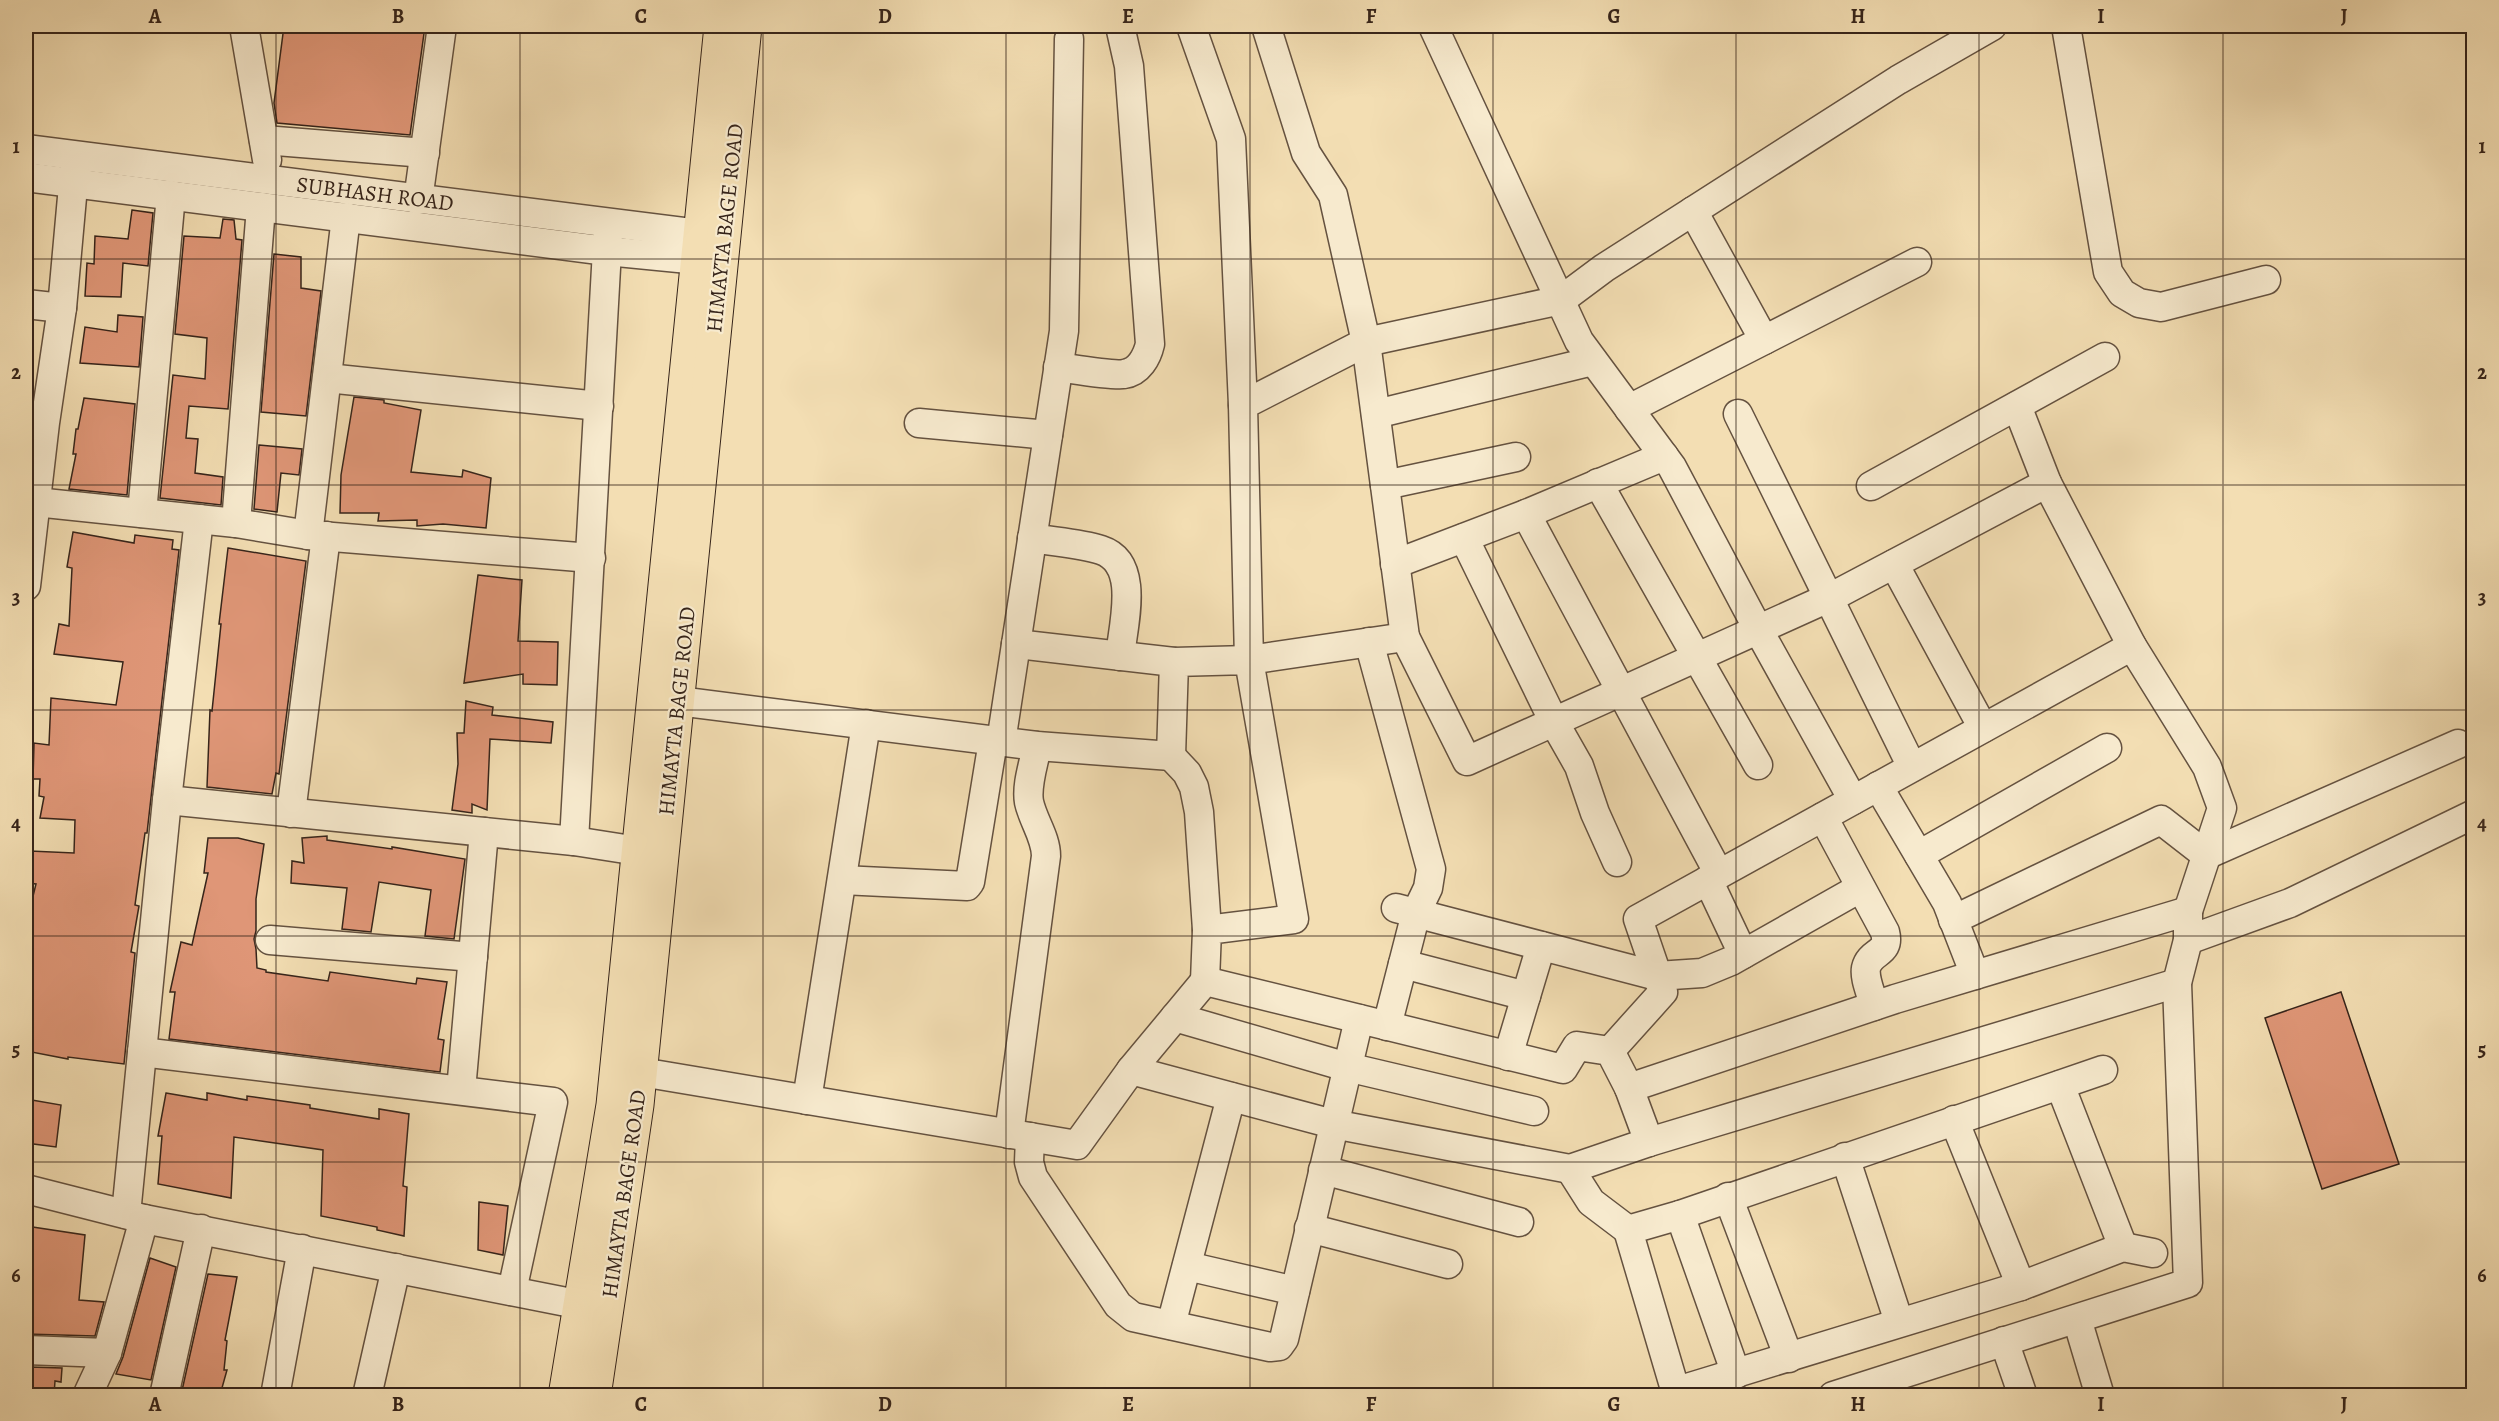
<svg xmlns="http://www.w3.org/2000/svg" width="2499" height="1421" font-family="Alegreya,serif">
<rect width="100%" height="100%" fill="#f3deb3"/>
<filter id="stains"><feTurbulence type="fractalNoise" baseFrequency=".00333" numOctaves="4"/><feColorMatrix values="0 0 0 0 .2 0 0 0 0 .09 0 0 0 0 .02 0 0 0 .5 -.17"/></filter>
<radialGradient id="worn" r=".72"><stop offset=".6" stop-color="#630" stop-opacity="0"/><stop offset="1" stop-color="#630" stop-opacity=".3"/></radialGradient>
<g fill="#df9677" stroke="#36241a" stroke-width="1.5">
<path d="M284,26H425L410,135L277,123L274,103Z"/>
<path d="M132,210L153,213L148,266L123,263L121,297L85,296L87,263L94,264L95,236L128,239Z"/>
<path d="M223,219L234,220L236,239L242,240L228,409L189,406L186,438L198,439L195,473L223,477L221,505L160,498L173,375L205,379L207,338L175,334L184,236L220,238Z"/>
<path d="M274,254L301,257V288L321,291L306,416L261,412Z"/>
<path d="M118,315L143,317L139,367L80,363L85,327L117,332Z"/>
<path d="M354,397L384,400V403L421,410L411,472L462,477L463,470L491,478L486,528L443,524L417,526V520L378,521L379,513H340L341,475Z"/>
<path d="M84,398L135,404L127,495L69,489L76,454H73L76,429H78Z"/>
<path d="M259,445L302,449L299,475L281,473L277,512L254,509Z"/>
<path d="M73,532L134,543L135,535L173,540L172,549L179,550L147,833H145L135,905L139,906L131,952L135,953L124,1064L68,1057V1059L26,1051V925L36,884L26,883V869L30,851L74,853L75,820L40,818L44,797L39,796L40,779H33L34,743L49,745L51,698L116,705L123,662L54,654L59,624L69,626L72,568L67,567Z"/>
<path d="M228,548L306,561L279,774L276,773L272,794L207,787L210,710L212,711L221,624H219Z"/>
<path d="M478,575L522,580L518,641L558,642L557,685L523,684V674L464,683Z"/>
<path d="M466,701L493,707L492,715L553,722L551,743L490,739L487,810L472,804V813L452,810L458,764L457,733H464Z"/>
<path d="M327,836V840L392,849V847L465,859L454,939L425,936L431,890L379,882L371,932L342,929L347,888L291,883L292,861L304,863L302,838Z"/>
<path d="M208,838H238L264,844L256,899V931L254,939L256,949L257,968L266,970V972L328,981L330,972L416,984L417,978L447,982L438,1039L444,1040L440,1072L169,1039L175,992H170L181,942L192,945L208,873H204Z"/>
<path d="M2341,992L2399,1164L2322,1189L2265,1018Z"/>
<path d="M166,1093L207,1100V1093L247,1100V1096L310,1105V1108L379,1119V1109L409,1114L403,1186L407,1187L404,1236L377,1230V1227L321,1216L323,1150L234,1137L231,1198L158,1184L162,1136H158Z"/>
<path d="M26,1099L61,1105L56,1147L26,1143Z"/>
<path d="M479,1202L508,1206L503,1255L478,1250Z"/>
<path d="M26,1226L85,1235L79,1300L104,1302L95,1336L26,1334Z"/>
<path d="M150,1258L176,1267L151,1380L116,1374L123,1357Z"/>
<path d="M208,1274L237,1277L225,1340L227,1341L224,1370H227L220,1395H181Z"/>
<path d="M29,1367L62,1368L61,1382L55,1381L54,1395H27Z"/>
</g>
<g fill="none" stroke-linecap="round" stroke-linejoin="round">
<g stroke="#655240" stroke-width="31">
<g id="minor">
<path d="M244,26L267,160"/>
<path d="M1191,26L1231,139L1243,405"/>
<path d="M1266,26L1306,153L1333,195L1366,342L1405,637"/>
<path d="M1433,26L1579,341L1672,467L1759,631L1853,800"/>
<path d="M1992,26L1898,80L1604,268L1561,300L1366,342L1243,405L1249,660L1405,637L1467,761L1837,594L2047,483L2132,646L2207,767L2222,808L2188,911"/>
<path d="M2066,26L2108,272L2122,293L2139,303L2161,307L2266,280"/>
<path d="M264,140L425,153"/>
<path d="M26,149L723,237"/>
<path d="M26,177L607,251L719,262"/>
<path d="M418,200L442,26"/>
<path d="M1693,211L1764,340"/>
<path d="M26,304L62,308"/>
<path d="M1058,367C1073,369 1112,376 1124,374C1139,372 1147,357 1150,344L1129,66L1120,26"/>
<path d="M327,378L599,406"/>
<path d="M2017,406L2047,483"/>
<path d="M1629,409L1917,262"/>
<path d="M1376,414L1593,361"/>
<path d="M1738,414L1912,767"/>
<path d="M919,423L1048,435"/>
<path d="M1598,483L1758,765"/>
<path d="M1385,485L1516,457"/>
<path d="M1871,486L2105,357"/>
<path d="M26,501L236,523L308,535L591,558"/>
<path d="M142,513L171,195"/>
<path d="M1526,514L1719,874"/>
<path d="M236,523L261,207"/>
<path d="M308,535L346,217"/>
<path d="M1032,538C1055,542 1080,543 1101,550C1141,563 1123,625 1120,656"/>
<path d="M1464,538L1554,722L1579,766L1595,813L1617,862"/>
<path d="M1395,564L1526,514L1664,456"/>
<path d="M1894,564L1983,728"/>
<path d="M26,586L45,423L62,308L75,164"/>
<path d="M1369,642L1431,869L1428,888L1416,913L1387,1026"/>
<path d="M1016,644L1174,662"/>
<path d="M678,701L1037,746L1171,756L1174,662L1249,660L1294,919L1207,930L1205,981"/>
<path d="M1001,742L1064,331L1069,39"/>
<path d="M1171,756L1187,773L1194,787L1199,812L1207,930"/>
<path d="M1878,786L1947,903L1975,975"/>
<path d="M167,800L574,841L638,851"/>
<path d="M291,813L326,536"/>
<path d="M1823,817L1885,932C1891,955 1870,950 1866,968C1864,979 1872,995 1874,1006"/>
<path d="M574,841L608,232"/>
<path d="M1919,855L2107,748"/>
<path d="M842,880L967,886L970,882L993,741"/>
<path d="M1708,880L1743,954"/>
<path d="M1396,908L1657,976L1702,973L1731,961L1860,888"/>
<path d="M1953,920L2161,820L2206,855L2458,744"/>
<path d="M270,940L473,957"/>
<path d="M2188,940L2290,903L2474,814"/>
<path d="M1403,964L1526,996"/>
<path d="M1175,1017L1347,1067L1534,1111"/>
<path d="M1610,1051L1663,992L1638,919L2132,646"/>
<path d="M142,1052L553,1102L512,1291"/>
<path d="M1508,1056L1541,946"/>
<path d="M1131,1070L1333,1124L1570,1169L1649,1142L2177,983"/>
<path d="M641,1072L1077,1145L1131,1070L1205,981L1563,1069L1577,1046L1610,1051L1629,1088L1895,999L2188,911V940L2177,983L2188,1283L1833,1396"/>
<path d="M2060,1085L2123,1247"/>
<path d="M1629,1088L1649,1142"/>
<path d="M461,1090L484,832"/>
<path d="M807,1100L866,724"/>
<path d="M1954,1120L2021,1286"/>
<path d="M1009,1134L1046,856C1046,837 1033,821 1029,802C1026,785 1034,763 1037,746"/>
<path d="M1030,1137L1029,1162L1033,1177L1118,1305L1133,1317L1270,1347L1279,1346L1284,1339L1359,1019"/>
<path d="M1845,1157L1899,1322"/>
<path d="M1570,1169L1591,1202L1628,1230"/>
<path d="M1323,1170L1519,1222"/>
<path d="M26,1189L144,1219L602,1309"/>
<path d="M1728,1197L1789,1358"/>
<path d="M126,1214L167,800L199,519"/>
<path d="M1680,1215L1736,1374"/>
<path d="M1309,1228L1448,1264"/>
<path d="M1187,1266L1295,1291"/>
<path d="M2077,1319L2100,1396"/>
<path d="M1171,1325L1231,1097"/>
<path d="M2004,1341L2023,1396"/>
<path d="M26,1350L107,1353"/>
<path d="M1674,1392L2021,1286L2123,1247L2153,1253"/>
<path d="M87,1396L107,1353L144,1219"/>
<path d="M164,1396L201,1229"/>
<path d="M275,1396L302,1249"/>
<path d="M367,1396L396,1268"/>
<path d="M1677,1396L1628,1230L1680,1215L2103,1070"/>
</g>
</g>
<g stroke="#36241a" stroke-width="35">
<g id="major">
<path d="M565,1396L613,1105L721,26"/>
<path d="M594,1396L637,1105L745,26"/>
</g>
</g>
<use href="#minor" stroke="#f7eace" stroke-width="28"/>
<use href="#major" stroke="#f3deb3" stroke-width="33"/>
</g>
<path fill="none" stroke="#36241a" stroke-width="1.5" stroke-opacity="0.55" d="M276,26V1396M520,26V1396M763,26V1396M1006,26V1396M1250,26V1396M1493,26V1396M1736,26V1396M1979,26V1396M2223,26V1396M26,259H2474M26,485H2474M26,710H2474M26,936H2474M26,1162H2474"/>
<g text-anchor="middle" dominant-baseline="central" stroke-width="4.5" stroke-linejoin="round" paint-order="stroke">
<g font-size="22" fill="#36241a" stroke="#f7eace">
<text transform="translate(375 194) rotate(7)">SUBHASH ROAD</text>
<text transform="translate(725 228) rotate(-84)">HIMAYTA BAGE ROAD</text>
<text transform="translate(677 711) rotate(-84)">HIMAYTA BAGE ROAD</text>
<text transform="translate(624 1194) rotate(-82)">HIMAYTA BAGE ROAD</text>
</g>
</g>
<rect width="2499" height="1421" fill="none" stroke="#f3deb3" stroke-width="66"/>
<rect x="33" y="33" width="2433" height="1355" fill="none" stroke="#36241a" stroke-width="2"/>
<g font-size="20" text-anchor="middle" font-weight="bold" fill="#36241a">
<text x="155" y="23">A</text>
<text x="398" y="23">B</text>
<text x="641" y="23">C</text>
<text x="885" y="23">D</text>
<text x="1128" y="23">E</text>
<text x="1371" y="23">F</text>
<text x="1614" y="23">G</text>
<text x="1858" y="23">H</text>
<text x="2101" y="23">I</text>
<text x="2344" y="23">J</text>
<text x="16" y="153">1</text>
<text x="2482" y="153">1</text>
<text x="16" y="379">2</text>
<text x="2482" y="379">2</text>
<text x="16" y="604">3</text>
<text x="2482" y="604">3</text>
<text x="16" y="830">4</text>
<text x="2482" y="830">4</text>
<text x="16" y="1056">5</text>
<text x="2482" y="1056">5</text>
<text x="16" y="1282">6</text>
<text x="2482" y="1282">6</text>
<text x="155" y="1411">A</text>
<text x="398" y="1411">B</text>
<text x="641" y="1411">C</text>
<text x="885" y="1411">D</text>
<text x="1128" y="1411">E</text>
<text x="1371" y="1411">F</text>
<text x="1614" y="1411">G</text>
<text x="1858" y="1411">H</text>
<text x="2101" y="1411">I</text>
<text x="2344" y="1411">J</text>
</g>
<rect width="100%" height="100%" filter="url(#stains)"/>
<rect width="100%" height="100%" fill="url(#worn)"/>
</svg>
